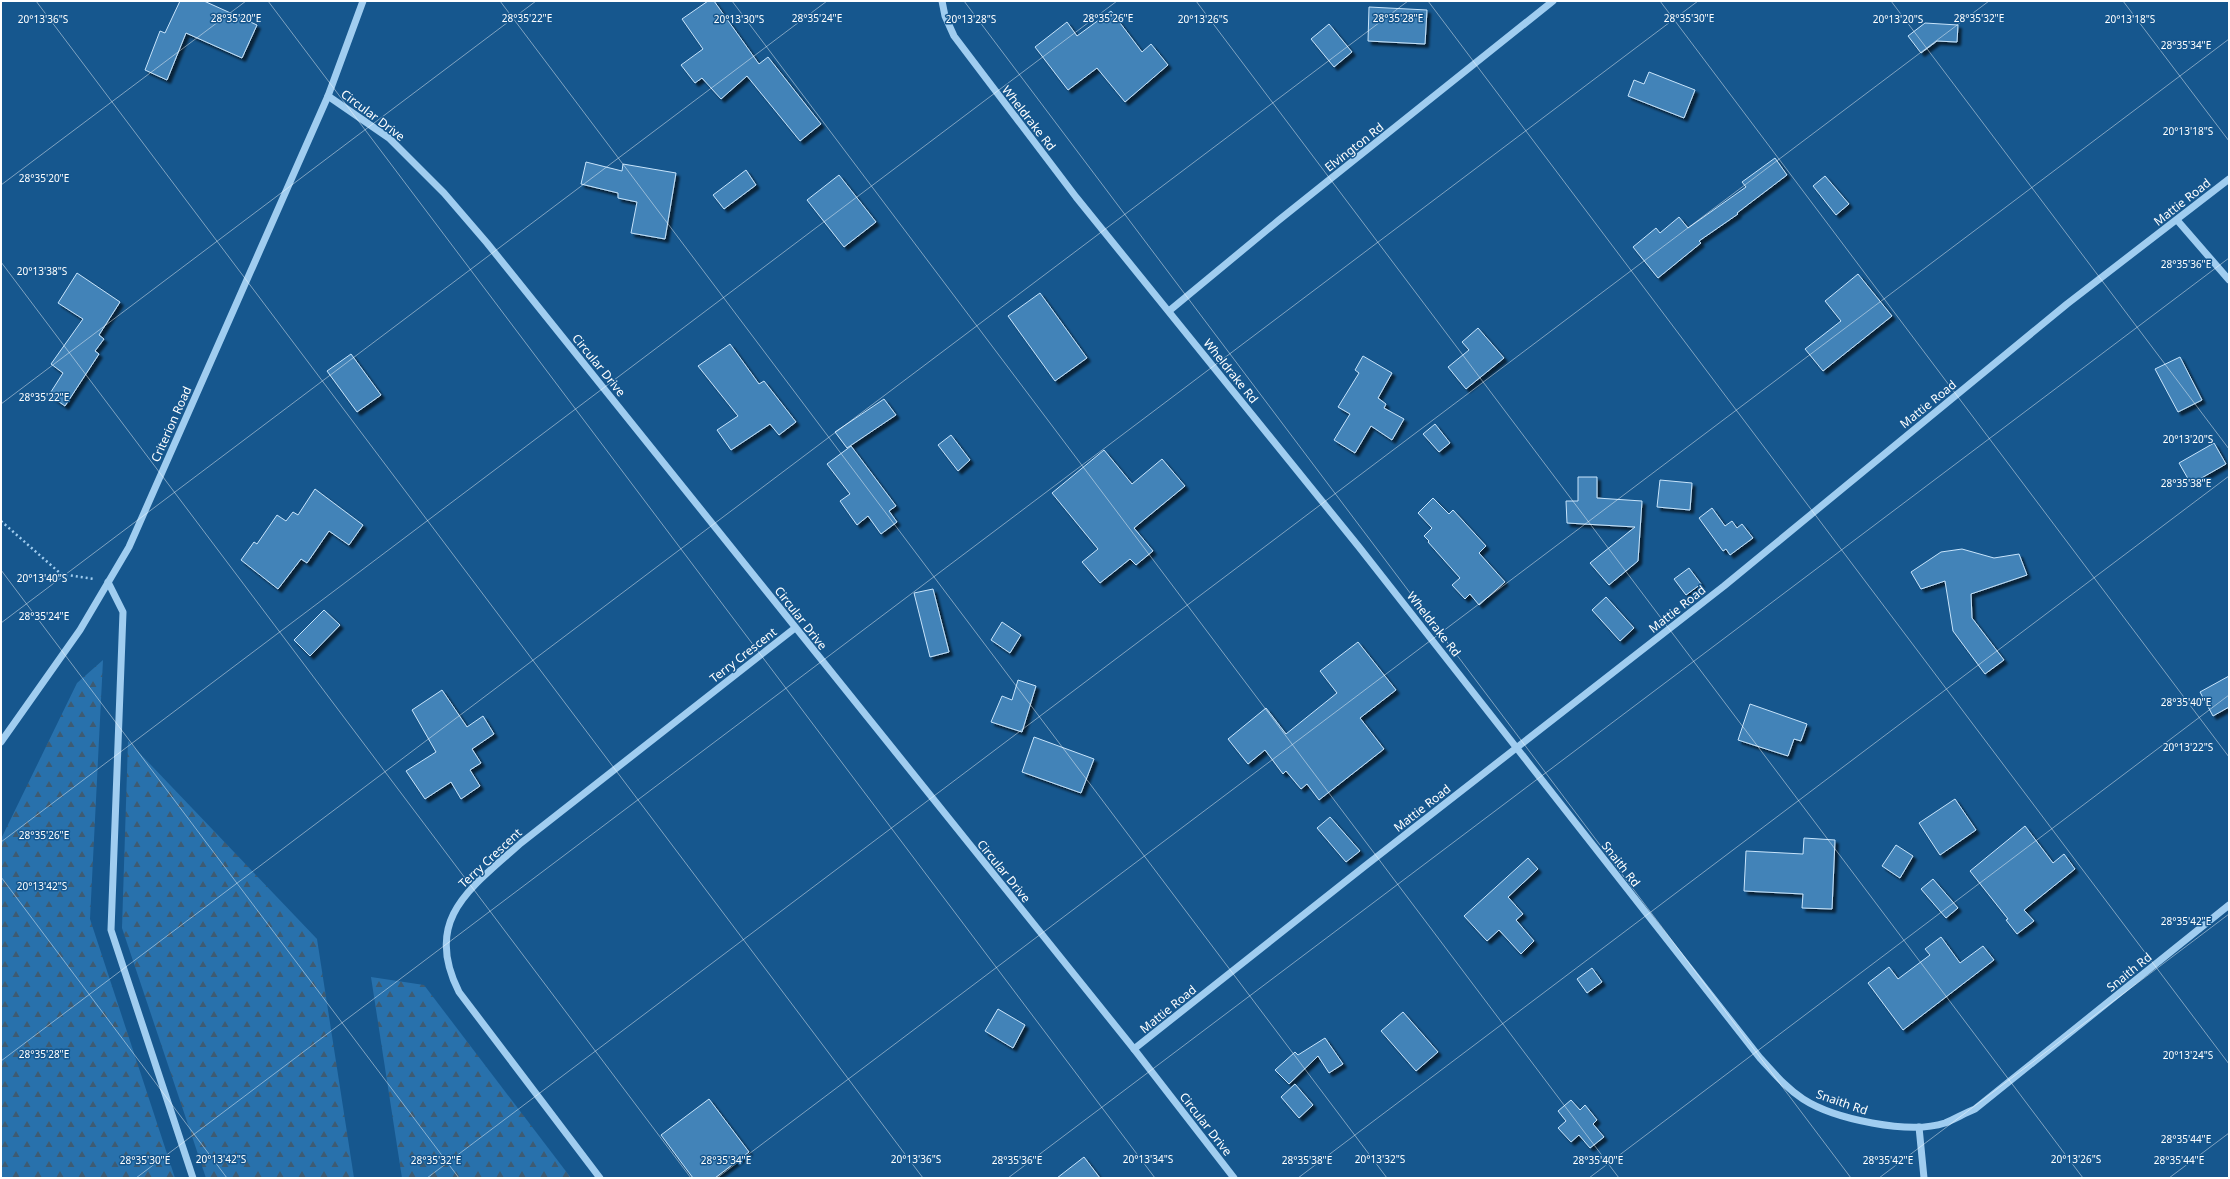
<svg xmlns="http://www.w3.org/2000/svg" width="2230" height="1179" font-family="'Noto Sans',sans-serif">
<defs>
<pattern id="forest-firs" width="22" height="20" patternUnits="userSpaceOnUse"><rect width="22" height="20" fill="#2871ac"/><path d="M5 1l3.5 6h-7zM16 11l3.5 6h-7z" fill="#3e5b72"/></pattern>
<filter id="shadow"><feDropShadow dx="3.5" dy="3.5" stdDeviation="1" flood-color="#0009"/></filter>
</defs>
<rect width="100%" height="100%" fill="#16578e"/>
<g fill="url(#forest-firs)">
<path d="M103,660L90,919L175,1178H1V839L77,683Z"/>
<path d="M128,741L317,939L354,1178H206L122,928Z"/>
<path d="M371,977L424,985L571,1178H402Z"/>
</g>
<g fill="#4383b8" stroke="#c7e4fb" filter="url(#shadow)">
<path d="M180,1H204L257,25L242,58L186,33L167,80L145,70L160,31L165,33Z"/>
<path d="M708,1H714L759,64L768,57L821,124L800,141L747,76L721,99L702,78L695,83L681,65L703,49L682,19Z"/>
<path d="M1369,7L1427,10L1425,44L1368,41Z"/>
<path d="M1111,11L1142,52L1151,44L1168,65L1125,102L1097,68L1068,90L1035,47L1067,22L1077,36Z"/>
<path d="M1925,23L1958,25L1957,42L1937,41L1921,53L1908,36Z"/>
<path d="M1329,24L1352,52L1334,67L1311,39Z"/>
<path d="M1649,72L1695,90L1684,118L1628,96L1634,80L1644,84Z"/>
<path d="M1775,158L1787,175L1737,213L1738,214L1699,241L1701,243L1658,278L1633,247L1656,228L1660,233L1679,217L1688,228L1746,187L1742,182Z"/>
<path d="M586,162L622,171L623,164L676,173L665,239L631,233L637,202L618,198V193L581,184Z"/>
<path d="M746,170L756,185L724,209L713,195Z"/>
<path d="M839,175L876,222L844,247L807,200Z"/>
<path d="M1825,176L1849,204L1836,215L1813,186Z"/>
<path d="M77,273L120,302L99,335L104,339L95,351L99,354L65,406L49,395L63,373L51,364L83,319L58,303Z"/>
<path d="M1858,274L1892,316L1823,371L1805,349L1841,321L1825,301Z"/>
<path d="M1040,293L1087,358L1055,381L1008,316Z"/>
<path d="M1478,328L1504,358L1466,389L1448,367L1469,350L1462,342Z"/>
<path d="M730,344L759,384L764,381L796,422L779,435L770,424L731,450L717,430L738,416L698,366Z"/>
<path d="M351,354L381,395L357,412L327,371Z"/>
<path d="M1363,356L1392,373L1378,398L1386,404L1384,408L1404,419L1392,440L1371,426L1355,453L1334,440L1350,414L1338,407L1359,373L1355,370Z"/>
<path d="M2180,357L2202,400L2178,412L2155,369Z"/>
<path d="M884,399L896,415L847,448L835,432Z"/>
<path d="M1435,424L1450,443L1439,452L1423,434Z"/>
<path d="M951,435L970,460L958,471L938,445Z"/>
<path d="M2214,443L2226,464L2191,484L2179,463Z"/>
<path d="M851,446L896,506L889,511L897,522L881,534L868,516L857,525L840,501L850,494L827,464Z"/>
<path d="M1104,450L1132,484L1162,459L1185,486L1134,528L1153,551L1136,565L1130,559L1100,583L1082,562L1098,549L1052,493Z"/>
<path d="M1578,477H1597V498L1642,501L1638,561L1609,585L1590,563L1635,527L1567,523L1566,501H1578Z"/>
<path d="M1660,480L1692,483L1690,510L1657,507Z"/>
<path d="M315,489L363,525L349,545L329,531L307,563L301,559L278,589L241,560L254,542L257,544L277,515L286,521L293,512L298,515Z"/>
<path d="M1433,498L1449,514L1453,510L1486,546L1479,553L1505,582L1479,605L1470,594L1465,599L1452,585L1460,578L1428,542L1429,541L1424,536L1432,528L1418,513Z"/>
<path d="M1712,508L1725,526L1732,521L1737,528L1742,524L1753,538L1730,555L1726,549L1723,551L1699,518Z"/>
<path d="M1962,549L1994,558L2019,554L2027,575L1971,594L1972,618L2004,660L1985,674L1953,631L1945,581L1921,589L1911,572L1941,552Z"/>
<path d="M1689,568L1701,584L1686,595L1674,579Z"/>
<path d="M933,589L949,652L930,657L914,593Z"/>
<path d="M1606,597L1634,628L1620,641L1592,610Z"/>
<path d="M324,610L340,625L310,656L294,640Z"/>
<path d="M1002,622L1021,635L1010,653L991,640Z"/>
<path d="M1358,642L1396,690L1360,718L1384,749L1319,800L1307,784L1301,789L1286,771L1283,774L1265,750L1248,764L1228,739L1266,708L1286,734L1337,693L1320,671Z"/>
<path d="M2229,676V707L2213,716L2200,692Z"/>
<path d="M1018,680L1036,686L1022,732L991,722L1002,696L1012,700Z"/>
<path d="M442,690L467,727L483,716L494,734L472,749L481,763L470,770L480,786L461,799L451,782L425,799L406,771L436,752L412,710Z"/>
<path d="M1750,704L1807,724L1801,741L1794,739L1788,756L1738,740Z"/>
<path d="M1034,737L1094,759L1081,793L1022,772Z"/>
<path d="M1955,799L1976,830L1940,855L1919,823Z"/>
<path d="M1330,817L1360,851L1346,862L1317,828Z"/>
<path d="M2025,826L2053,863L2064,854L2075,869L2024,910L2034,921L2017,934L2006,920L2008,919L1970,871Z"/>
<path d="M1804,838L1835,840L1832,909L1802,908L1803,894L1744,891L1746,851L1803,854Z"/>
<path d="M1896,845L1913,856L1900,878L1882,866Z"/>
<path d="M1528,858L1538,869L1508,897L1523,914L1516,920L1534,941L1521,954L1499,930L1487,941L1464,916Z"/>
<path d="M1933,879L1958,908L1946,918L1921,889Z"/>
<path d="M1941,937L1960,963L1983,946L1994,960L1903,1030L1868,983L1889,967L1898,979L1930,955L1925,949Z"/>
<path d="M1592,968L1602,982L1587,993L1577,979Z"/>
<path d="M998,1009L1025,1025L1013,1048L985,1031Z"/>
<path d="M1403,1012L1438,1052L1416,1071L1381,1031Z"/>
<path d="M1325,1038L1343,1064L1329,1073L1318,1056L1289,1084L1275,1070L1295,1052L1298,1055Z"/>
<path d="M1295,1084L1313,1105L1299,1118L1281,1097Z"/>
<path d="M709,1099L749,1152L715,1178H693L661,1135Z"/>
<path d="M1571,1100L1580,1110L1585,1105L1597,1120L1593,1124L1604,1137L1590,1148L1579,1135L1571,1142L1558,1128L1566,1121L1558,1111Z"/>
<path d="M1084,1157L1100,1178H1057Z"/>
</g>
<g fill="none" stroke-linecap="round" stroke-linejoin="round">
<path stroke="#a0cdf0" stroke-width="2.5" stroke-dasharray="2 3" stroke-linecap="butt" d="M1,521L61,574L94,579"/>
<g stroke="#a0cdf0" stroke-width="7">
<path d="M942,1L945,16L954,36L1076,197L1359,547L1760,1058C1774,1073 1786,1088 1803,1099C1834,1119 1909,1135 1945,1123C1955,1119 1965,1113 1975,1109L2229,905"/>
<path d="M328,96L389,138L444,193L487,243L1134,1049L1234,1178"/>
<path d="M2177,220L2229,280"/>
<path d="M1169,311L1279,220L1553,1"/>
<path d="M108,582L123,612L111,930L193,1178"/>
<path d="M1,742L80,630L129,547L328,96L363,1"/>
<path d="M1134,1049L1365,866L1724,586L2067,304L2229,179"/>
<path d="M1919,1127L1924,1178"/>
<path d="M600,1178L459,992C422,919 471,888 521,843L795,628"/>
</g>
</g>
<path fill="none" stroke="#fff" stroke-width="1" stroke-opacity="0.45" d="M36,1L923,1178M268,1L1155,1178M500,1L1387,1178M732,1L1619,1178M964,1L1851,1178M1196,1L2083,1178M1428,1L2229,1064M1660,1L2229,757M1891,1L2229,449M2123,1L2229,141M1,185L246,1M1,262L691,1178M1,404L536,1M1,570L459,1178M1,623L827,1M1,842L1117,1M1,877L227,1178M1,1061L1408,1M136,1178L1698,1M427,1178L1989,1M717,1178L2229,39M1008,1178L2229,258M1298,1178L2229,476M1589,1178L2229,695M1879,1178L2229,914M2169,1178L2229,1133"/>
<g text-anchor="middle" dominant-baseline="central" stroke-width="3" stroke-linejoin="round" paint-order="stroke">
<g font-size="12" fill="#fff" stroke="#16578e">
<text transform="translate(373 115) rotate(37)">Circular Drive</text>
<text transform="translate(1029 118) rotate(52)">Wheldrake Rd</text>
<text transform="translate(1354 147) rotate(-38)">Elvington Rd</text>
<text transform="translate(2182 202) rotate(-38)">Mattie Road</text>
<text transform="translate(599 365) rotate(51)">Circular Drive</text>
<text transform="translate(1231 371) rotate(51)">Wheldrake Rd</text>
<text transform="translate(1928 404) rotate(-39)">Mattie Road</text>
<text transform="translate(171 424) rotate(-66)">Criterion Road</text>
<text transform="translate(1677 609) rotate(-38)">Mattie Road</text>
<text transform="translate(801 618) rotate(52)">Circular Drive</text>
<text transform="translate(1434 624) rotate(52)">Wheldrake Rd</text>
<text transform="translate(743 655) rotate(-38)">Terry Crescent</text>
<text transform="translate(1422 808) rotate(-38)">Mattie Road</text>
<text transform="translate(490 858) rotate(-43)">Terry Crescent</text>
<text transform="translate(1621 864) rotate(52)">Snaith Rd</text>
<text transform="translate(1004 871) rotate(51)">Circular Drive</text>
<text transform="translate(2129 972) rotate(-39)">Snaith Rd</text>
<text transform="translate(1168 1009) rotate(-39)">Mattie Road</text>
<text transform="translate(1842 1102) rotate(19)">Snaith Rd</text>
<text transform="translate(1206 1124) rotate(52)">Circular Drive</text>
</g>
</g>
<g font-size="10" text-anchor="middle" fill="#fff" stroke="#16578e" stroke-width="3" stroke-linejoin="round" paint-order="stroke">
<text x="236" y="22">28°35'20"E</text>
<text x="527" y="22">28°35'22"E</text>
<text x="817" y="22">28°35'24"E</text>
<text x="1108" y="22">28°35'26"E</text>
<text x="1398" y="22">28°35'28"E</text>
<text x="1689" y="22">28°35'30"E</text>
<text x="1979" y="22">28°35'32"E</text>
<text x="43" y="23">20°13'36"S</text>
<text x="739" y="23">20°13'30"S</text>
<text x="971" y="23">20°13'28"S</text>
<text x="1203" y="23">20°13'26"S</text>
<text x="1898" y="23">20°13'20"S</text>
<text x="2130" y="23">20°13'18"S</text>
<text x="2186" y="49">28°35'34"E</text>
<text x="2188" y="135">20°13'18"S</text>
<text x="44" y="182">28°35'20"E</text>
<text x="2186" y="268">28°35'36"E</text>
<text x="42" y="275">20°13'38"S</text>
<text x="44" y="401">28°35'22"E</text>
<text x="2188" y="443">20°13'20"S</text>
<text x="2186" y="487">28°35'38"E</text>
<text x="42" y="582">20°13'40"S</text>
<text x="44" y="620">28°35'24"E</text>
<text x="2186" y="706">28°35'40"E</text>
<text x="2188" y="751">20°13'22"S</text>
<text x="44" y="839">28°35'26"E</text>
<text x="42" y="890">20°13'42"S</text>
<text x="2186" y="925">28°35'42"E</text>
<text x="44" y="1058">28°35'28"E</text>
<text x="2188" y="1059">20°13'24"S</text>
<text x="2186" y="1143">28°35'44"E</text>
<text x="221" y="1163">20°13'42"S</text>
<text x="916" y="1163">20°13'36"S</text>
<text x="1148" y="1163">20°13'34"S</text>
<text x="1380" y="1163">20°13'32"S</text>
<text x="2076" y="1163">20°13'26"S</text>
<text x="145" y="1164">28°35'30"E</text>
<text x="436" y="1164">28°35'32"E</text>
<text x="726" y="1164">28°35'34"E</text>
<text x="1017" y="1164">28°35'36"E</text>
<text x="1307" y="1164">28°35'38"E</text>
<text x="1598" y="1164">28°35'40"E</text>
<text x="1888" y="1164">28°35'42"E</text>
<text x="2179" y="1164">28°35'44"E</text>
</g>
<rect width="2230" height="1179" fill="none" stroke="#ffffff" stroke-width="4"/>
</svg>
